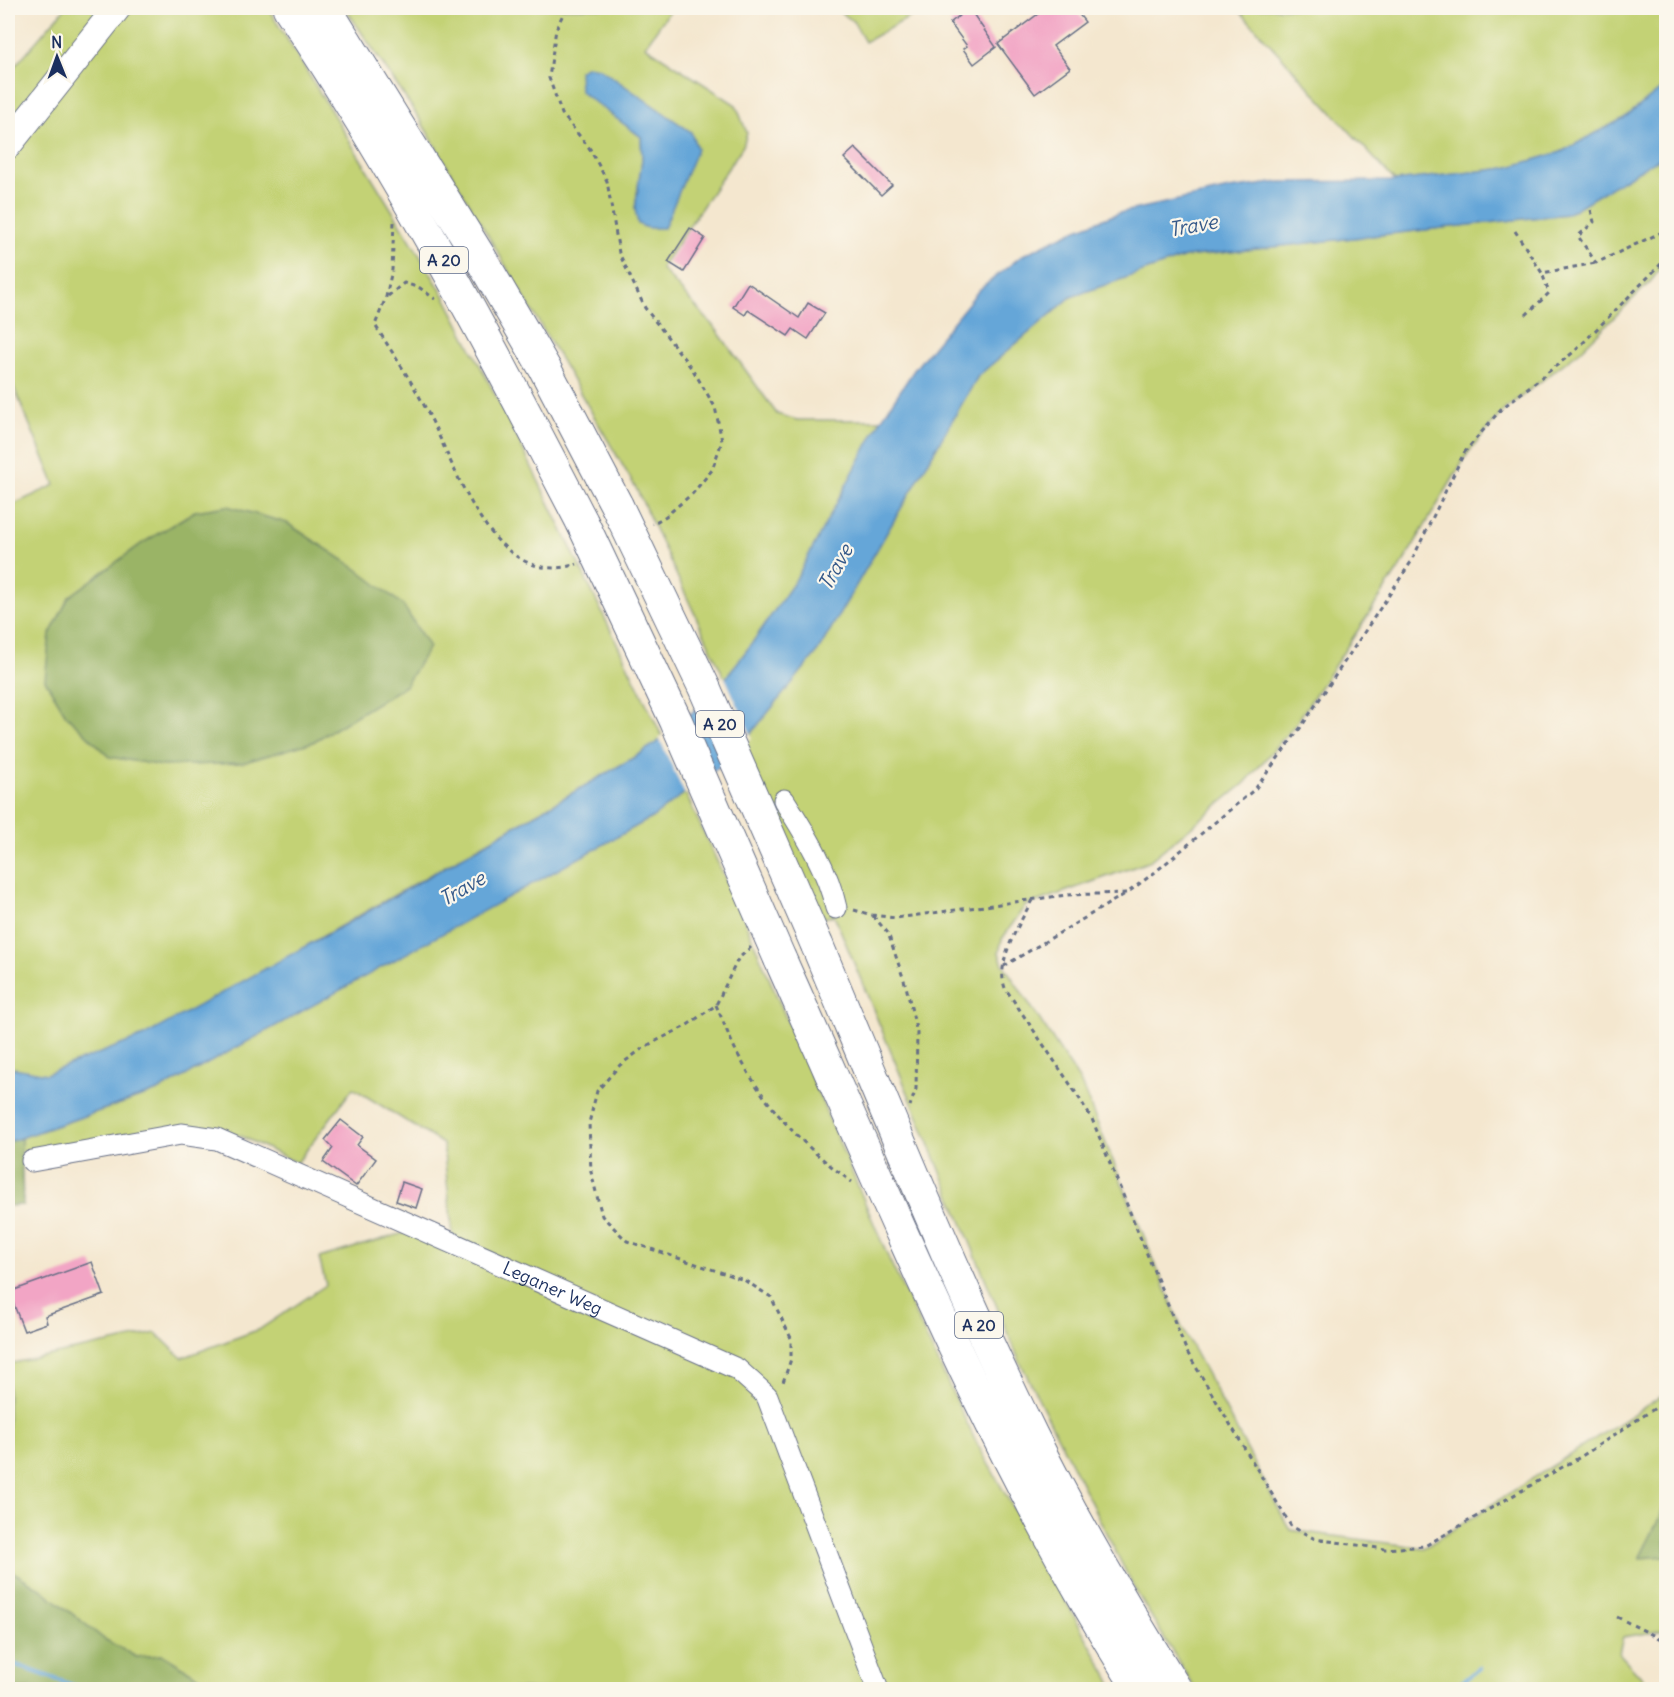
<svg xmlns="http://www.w3.org/2000/svg" width="1674" height="1697" font-family="Delius,sans-serif">
<rect width="100%" height="100%" fill="#fbf7ec"/>
<filter id="ink" filterUnits="userSpaceOnUse"><feTurbulence type="fractalNoise" baseFrequency=".0167" numOctaves="2"/><feDisplacementMap in="SourceGraphic" scale="12" xChannelSelector="R" yChannelSelector="G"/><feConvolveMatrix kernelMatrix="1 2 1 2 8 2 1 2 1" color-interpolation-filters="sRGB"/></filter>
<filter id="wash" filterUnits="userSpaceOnUse"><feTurbulence type="fractalNoise" baseFrequency=".008" numOctaves="4" result="noise"/><feDisplacementMap in="SourceGraphic" scale="24" xChannelSelector="R" yChannelSelector="G"/><feGaussianBlur stdDeviation="1.35" result="paint"/><feColorMatrix in="noise" values="0 0 0 0 0 0 0 0 0 0 0 0 0 0 0 0 0 1.4 0 .05"/><feComposite in="paint" operator="in"/></filter>
<g filter="url(#wash)">
<rect width="100%" height="100%" fill="#f4e7cf"/>
<g fill="#c3d274" stroke="#6f8069" stroke-width="1.5" fill-rule="evenodd">
<path d="M65,8H268L444,295L519,441L663,738L638,755L215,998L144,1036L46,1074L8,1067V507L55,485L8,373V74ZM195,511L69,597L141,544Z"/>
<path d="M345,8H672L645,46L736,105L747,133L743,146L661,268L716,329L777,414L797,420H881L795,581L750,646L725,679L636,488L419,118ZM599,68L691,132L696,148L664,228L635,209L642,159L641,137L612,114Z"/>
<path d="M834,8H926L865,42L853,21Z"/>
<path d="M1237,8H1666V85L1624,118L1561,152L1506,168L1395,181Z"/>
<path d="M1666,154V261L1651,281L1580,351L1504,410L1468,453L1404,561L1295,725L1245,783L1148,862L1025,906L1002,939L999,953L1003,964L1080,1081L1181,1326L1290,1530L1424,1548L1666,1393V1505L1640,1557L1666,1556V1630L1623,1637L1619,1653L1652,1689H1195L1134,1588L1019,1360L834,915L802,925L731,758L818,651L978,376L1071,297L1185,257L1567,214Z"/>
<path d="M685,792L743,917L889,1259L975,1440L1115,1689H219L163,1655L136,1657L104,1639L41,1589L8,1569V1364L156,1333L182,1358L260,1329L326,1285L319,1258L407,1232L453,1237L443,1144L353,1088L297,1163L241,1136L187,1126L21,1151V1138L158,1091L653,817Z"/>
</g>
<g fill="#9ab466" stroke="#5a7262" stroke-width="1.5">
<path d="M227,506L287,523L357,569L403,605L429,647L405,686L313,742L242,763L163,766L110,757L66,715L45,680L50,634L69,597L141,544L195,511Z"/>
<path d="M21,1138L23,1205L8,1206V1142Z"/>
<path d="M1666,1505V1556L1640,1558V1557Z"/>
<path d="M8,1569L41,1589L104,1639L136,1657L163,1655L219,1689H8Z"/>
</g>
<g fill="#65a6d8" stroke="#406a9b" stroke-width="1.5">
<path d="M587,66L599,68L691,132L697,149L664,228H647L638,224L635,209L642,159L641,137L580,91L579,71Z"/>
<path d="M1666,85V154L1567,214L1185,257L1071,297L978,376L818,651L731,758L653,817L158,1091L8,1142V1067L46,1074L144,1036L362,915L638,755L663,738L715,692L750,646L795,581L881,420L914,370L979,290L1023,255L1077,229L1119,213L1229,189L1280,182L1395,181L1506,168L1561,152L1624,118Z"/>
</g>
<g fill="#f4e7cf">
<path d="M724,675L752,737L733,760L713,690Z"/>
<path d="M684,715L712,776L685,795L659,738Z"/>
</g>
<g fill="none" stroke-linecap="round" stroke-linejoin="round">
<g stroke="#65a6d8" stroke-width="4.5">
<path d="M8,1662L86,1690"/>
<path d="M1451,1690L1480,1668"/>
</g>
</g>
<g id="blocks">
<g fill="#f2a5c5">
<path d="M969,8L996,47L974,64L963,49L967,46L950,23Z"/>
<path d="M1046,8H1074L1085,22L1053,46L1070,68L1035,94L998,44Z"/>
<path d="M855,148L892,185L881,195L844,158Z"/>
<path d="M690,228L705,238L684,272L668,262Z"/>
<path d="M748,283L799,318L808,303L825,313L808,339L793,329L788,336L748,310L745,315L733,307Z"/>
<path d="M341,1120L363,1137L357,1145L376,1159L356,1186L323,1162L333,1148L325,1140Z"/>
<path d="M402,1182L422,1189L416,1208L396,1201Z"/>
<path d="M92,1262L104,1295L45,1316L47,1323L24,1331L9,1292Z"/>
</g>
</g>
</g>
<g filter="url(#ink)">
<use href="#blocks" fill-opacity="0" stroke="#676f86" stroke-width="1.5"/>
<g fill="none" stroke-linecap="round" stroke-linejoin="round">
<g stroke="#676f86" stroke-width="23">
<g id="minor">
<path d="M784,800C805,833 828,870 836,908"/>
<path id="s1" d="M32,1161L181,1134L217,1139L737,1369L767,1396L878,1690"/>
</g>
</g>
<g stroke="#676f86" stroke-width="29">
<path id="major" d="M8,145L117,8"/>
</g>
<g stroke="#676f86" stroke-width="34">
<g id="highway">
<path d="M289,8C399,172 491,346 582,522"/>
<path d="M325,8L481,259L545,369L617,506"/>
<path d="M817,945C886,1109 952,1274 1031,1434C1074,1522 1124,1606 1176,1690"/>
<path d="M780,959C891,1206 994,1461 1140,1690"/>
</g>
</g>
<g stroke="#676f86" stroke-width="3" stroke-dasharray="4.5 4.5" stroke-linecap="butt">
<path d="M566,8L556,29L549,78L562,114L590,149L607,181L619,253L645,308L693,370L715,407L722,441L712,470L693,493L666,516L652,524"/>
<path d="M1591,210L1594,222L1578,236L1596,263L1660,233L1666,232"/>
<path d="M394,222L392,270L386,297L375,325C393,354 414,384 429,415C458,471 493,591 577,564"/>
<path d="M1515,231L1542,273L1596,263"/>
<path d="M388,296L404,283L420,288L435,299"/>
<path d="M1526,315L1549,293L1542,273"/>
<path d="M1032,900C1020,924 995,961 1005,988L1076,1093L1092,1119L1187,1352L1291,1526L1315,1539L1385,1549L1425,1546L1582,1456L1666,1401"/>
<path d="M854,910L872,915L896,918L1066,895L1127,893L1154,873L1255,789L1301,727L1411,562L1464,453L1501,409L1575,351L1666,259"/>
<path d="M873,916L888,933L906,986L917,1033L916,1089L910,1106"/>
<path d="M751,947L738,959L716,1005L686,1026L646,1046L620,1065L597,1091L589,1123L591,1172L602,1216L627,1241L744,1280L771,1297L791,1338V1359L782,1385"/>
<path d="M1004,966L1125,894"/>
<path d="M716,1005C724,1023 731,1043 741,1060C769,1111 805,1148 852,1182"/>
<path d="M1617,1617L1665,1641L1666,1640"/>
</g>
<use href="#minor" stroke="#fff" stroke-width="21"/>
<use href="#major" stroke="#fff" stroke-width="27"/>
<use href="#highway" stroke="#fff" stroke-width="32"/>
<g stroke="#676f86" stroke-width="34" stroke-linecap="butt">
<g id="highway-bridge">
<path d="M617,506L704,687L817,945"/>
<path d="M582,522L676,721L780,959"/>
</g>
</g>
<use href="#highway-bridge" stroke="#fff" stroke-width="32"/>
</g>
</g>
<g text-anchor="middle" dominant-baseline="central" stroke-width="4.5" stroke-linejoin="round" paint-order="stroke">
<g fill="#fbf7ec" stroke="#5e6b89" stroke-width="1.5">
<rect x="420" y="247" width="48" height="26" rx="4.5"/>
<rect x="696" y="711" width="48" height="26" rx="4.5"/>
<rect x="955" y="1312" width="48" height="26" rx="4.5"/>
</g>
<g font-size="16" font-weight="bold" fill="#1b2f5e">
<text x="444" y="260">A 20</text>
<text x="720" y="724">A 20</text>
<text x="979" y="1325">A 20</text>
</g>
<g font-size="18" fill="#1b2f5e" stroke="#fbf7ec">
<text stroke="none"><textPath href="#s1" startOffset="555">Leganer Weg</textPath></text>
</g>
<g font-size="20" font-style="italic" fill="#355989" stroke="#fbf7ec">
<text transform="translate(1193 225) rotate(-10)">Trave</text>
<text transform="translate(835 567) rotate(-61)">Trave</text>
<text transform="translate(462 888) rotate(-30)">Trave</text>
</g>
</g>
<rect width="1674" height="1697" fill="none" stroke="#fbf7ec" stroke-width="30"/>
<g transform="translate(57 57) rotate(359)" stroke="#fbf7ec" stroke-width="4.5" paint-order="stroke">
<path d="M0-4.5L10 22L0 15L-10 22Z" fill="#1b2f5e"/>
<text y="-9" font-size="16" font-weight="bold" text-anchor="middle" fill="#1b2f5e">N</text>
</g>
</svg>
